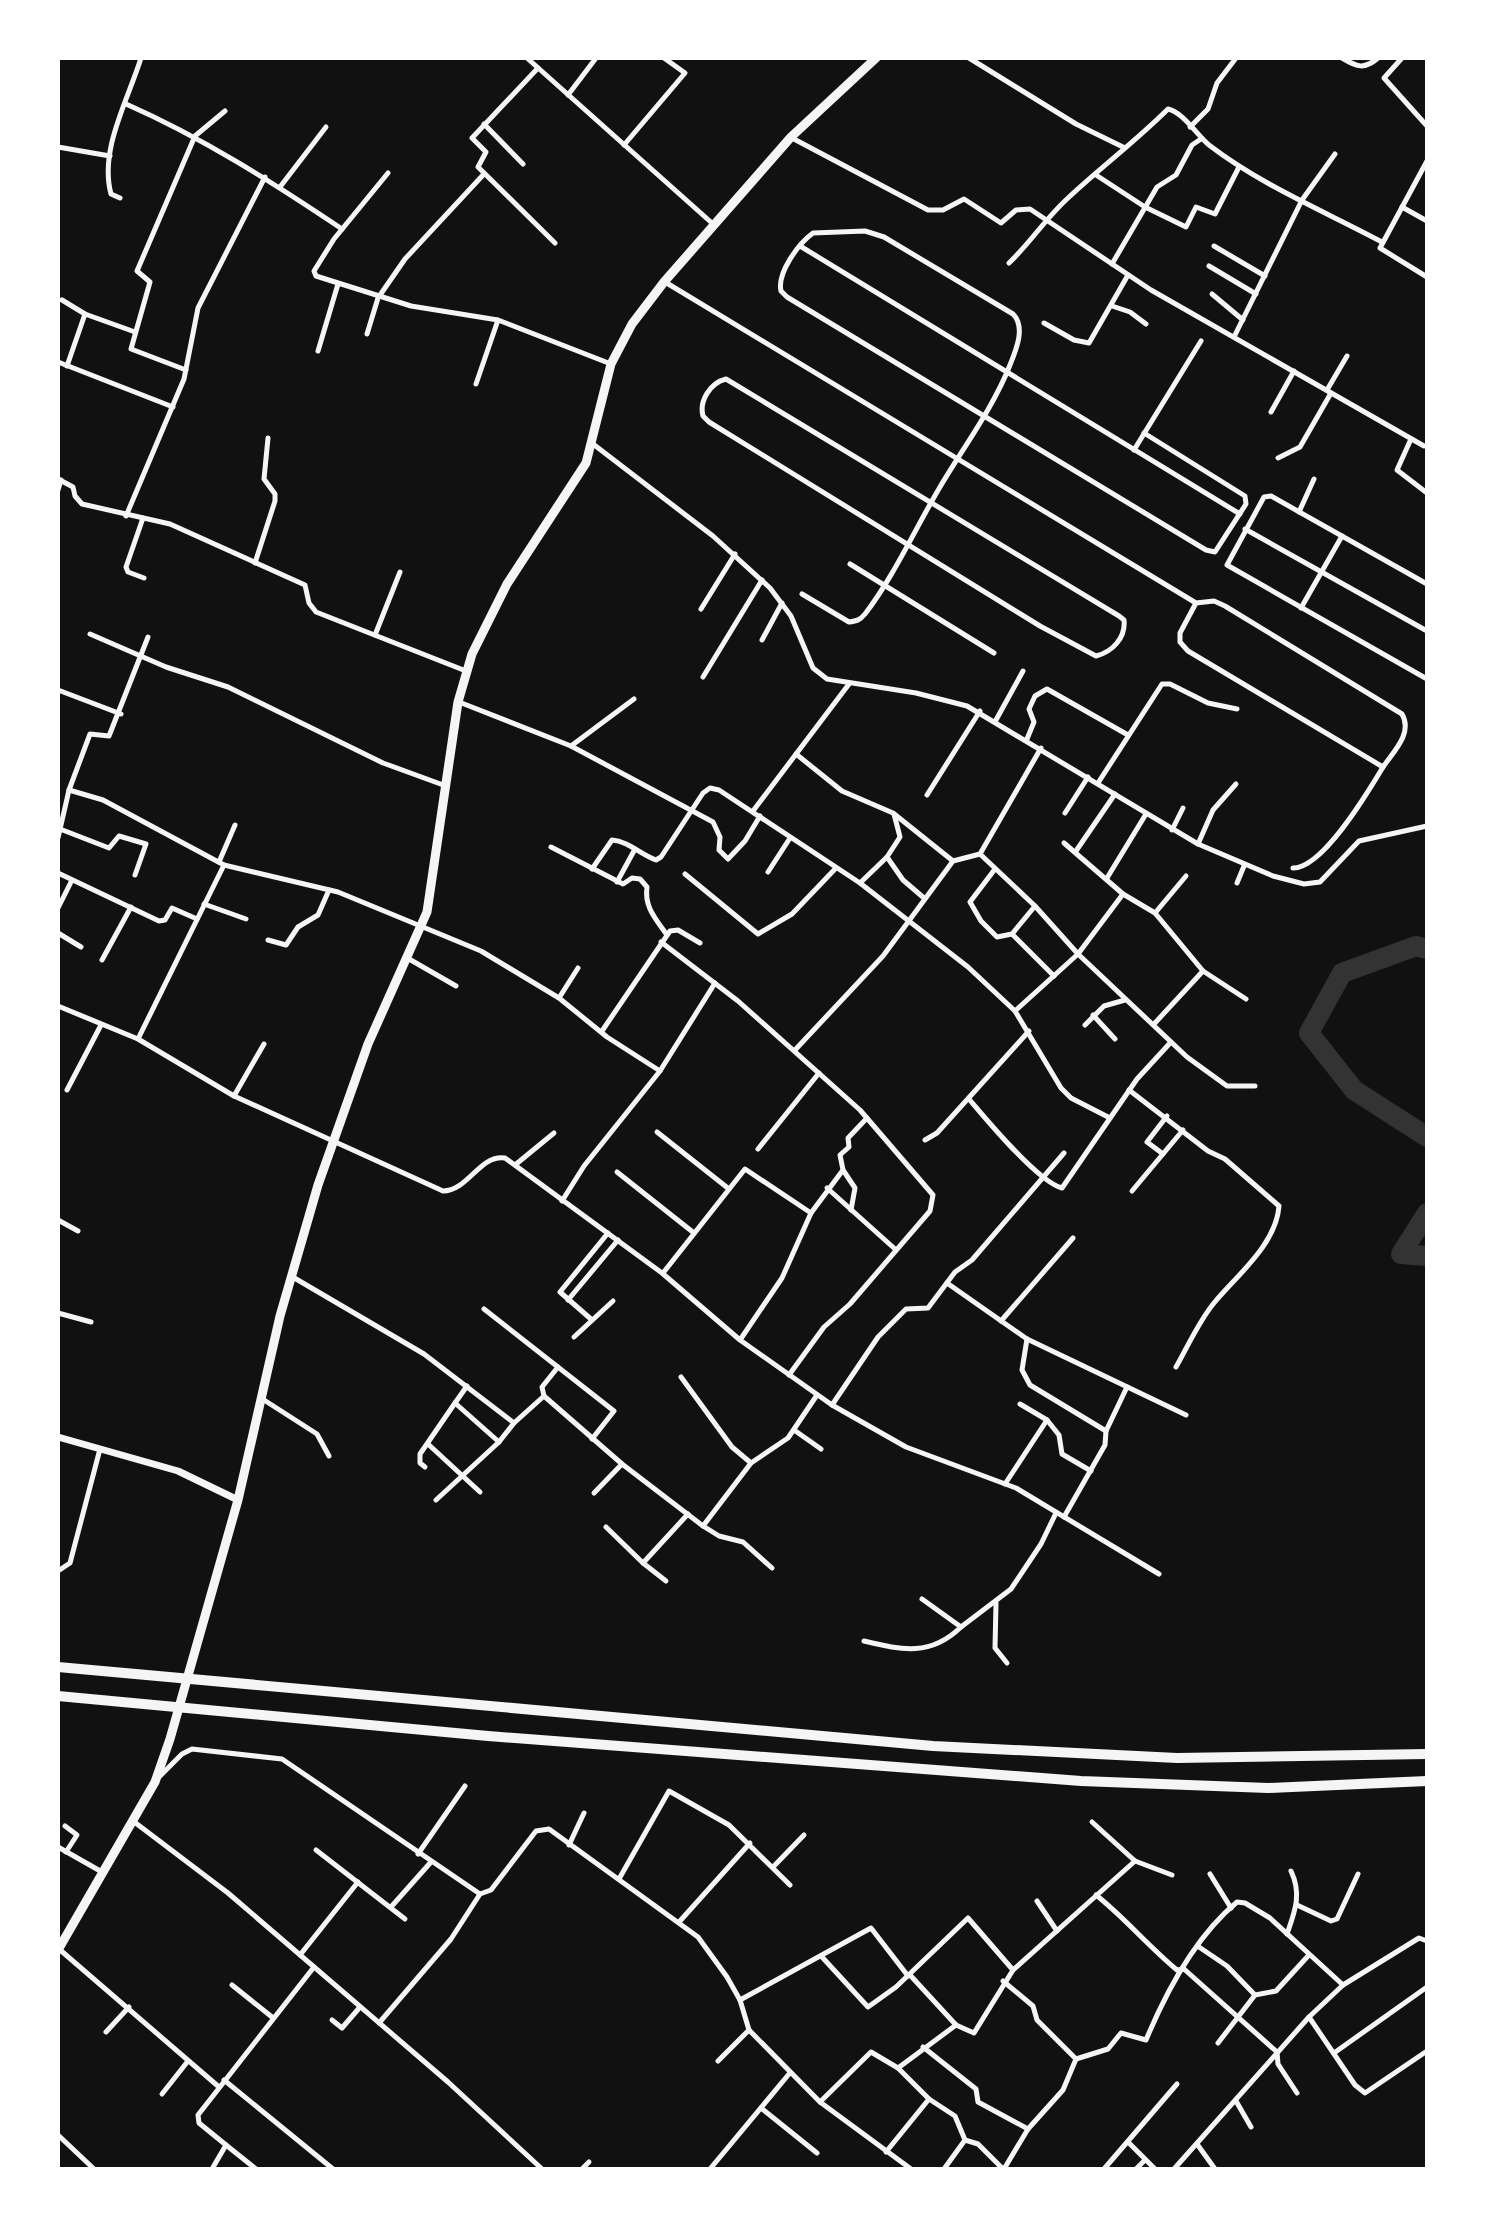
<svg xmlns="http://www.w3.org/2000/svg" width="1485" height="2227" font-family="Arial,sans-serif">
<rect width="100%" height="100%" fill="#111"/>
<g fill="none" stroke-linecap="round" stroke-linejoin="round">
<g stroke="#333" stroke-width="20">
<path d="M1427,949L1416,946L1342,973L1309,1033L1354,1090L1427,1137"/>
<path d="M1427,1213L1401,1254L1427,1256"/>
</g>
<g stroke="#f5f5f5" stroke-width="5">
<path d="M527,58L713,224"/>
<path d="M969,58L1076,124L1123,147"/>
<path d="M1342,58C1357,67 1364,70 1378,58"/>
<path d="M1402,58L1384,78L1427,126"/>
<path d="M538,68L472,138L486,152L478,167L555,243"/>
<path d="M568,95L596,58"/>
<path d="M126,104C203,138 272,182 342,229"/>
<path d="M484,124L523,164"/>
<path d="M1190,127L1208,109L1217,83L1236,58"/>
<path d="M792,138L928,210H943L964,199L1001,223L1016,210L1030,209L1151,290L1424,446"/>
<path d="M624,145L685,73L664,58"/>
<path d="M58,147L110,156"/>
<path d="M1427,161L1380,248L1427,277"/>
<path d="M388,173L334,239L314,271L316,276L411,306L498,320L611,364"/>
<path d="M1096,175L1145,207L1186,227L1196,207L1215,214L1239,167"/>
<path d="M280,187L326,127"/>
<path d="M120,198L111,194C99,150 128,100 141,58"/>
<path d="M1402,207L1427,221"/>
<path d="M800,246L1240,514"/>
<path d="M1214,246L1265,276"/>
<path d="M1009,263C1030,243 1046,218 1068,198C1101,167 1136,141 1168,109C1184,113 1196,134 1209,145C1261,185 1324,211 1382,242"/>
<path d="M1112,264L1157,187L1176,175L1192,145L1201,139"/>
<path d="M1209,266L1256,294"/>
<path d="M665,282L1196,603L1214,601L1225,606L1402,714C1413,733 1394,751 1383,767L1188,651L1180,642V633L1196,603"/>
<path d="M1212,294L1243,320"/>
<path d="M62,300L85,314L135,332"/>
<path d="M1112,306L1130,312L1146,324"/>
<path d="M1044,323L1074,340L1089,343L1128,275"/>
<path d="M367,334L378,298L405,259L484,174"/>
<path d="M1234,337L1302,200L1335,154"/>
<path d="M318,351L338,284"/>
<path d="M58,362L173,407"/>
<path d="M67,366L85,314"/>
<path d="M186,370L131,349L150,282L137,271L195,136L225,111"/>
<path d="M726,379L1119,616L1124,620C1126,638 1112,652 1096,656L1040,626L709,422L703,416C699,401 710,383 726,379Z"/>
<path d="M476,384L498,320"/>
<path d="M1327,390L1347,356"/>
<path d="M1271,412L1294,371"/>
<path d="M1411,439L1397,470L1427,493"/>
<path d="M593,444L713,536L770,588L791,616L813,668L827,679L916,693L967,706L1198,844L1273,876L1304,884L1320,882L1359,841L1427,826"/>
<path d="M1134,450L1201,341"/>
<path d="M1278,458L1300,447L1331,393"/>
<path d="M58,479L73,487L75,496L82,504L170,524L305,585L309,603L316,612L466,671"/>
<path d="M58,490L61,480"/>
<path d="M1299,512L1314,479"/>
<path d="M126,516L184,379L198,308L265,177"/>
<path d="M143,518L126,567L128,572L144,578"/>
<path d="M1245,529L1427,631"/>
<path d="M255,563L275,501V494L264,479L268,438"/>
<path d="M850,564L994,653"/>
<path d="M1427,584L1271,496L1264,497L1227,565L1427,679"/>
<path d="M802,594L849,622C857,621 860,620 865,614C894,576 915,529 940,487C963,448 993,408 1010,365C1016,350 1026,327 1013,314L884,237L865,231L813,233C798,244 777,273 781,291L787,297L1206,550L1215,552L1246,504L1245,496L1144,433"/>
<path d="M1301,608L1342,536"/>
<path d="M701,609L735,554"/>
<path d="M90,634L166,667L228,687L383,763L446,786"/>
<path d="M375,635L400,572"/>
<path d="M762,640L782,603"/>
<path d="M703,677L762,580"/>
<path d="M58,690L121,714"/>
<path d="M459,702L571,746L713,822L720,837L719,850L728,859L745,841L760,816"/>
<path d="M996,720L1023,671"/>
<path d="M1027,739L1034,722L1029,709L1035,696L1047,689L1128,735"/>
<path d="M571,746L634,699"/>
<path d="M796,754L842,791L893,813L953,861"/>
<path d="M1098,783L1162,684H1170L1208,703L1237,709"/>
<path d="M69,790L103,800L224,865L338,892L481,951L559,998L607,1037L660,1071"/>
<path d="M927,795L980,711"/>
<path d="M753,811L849,684"/>
<path d="M1065,813L1088,777"/>
<path d="M60,829L109,848L119,836L146,844L135,875"/>
<path d="M1172,830L1183,808"/>
<path d="M58,838L69,790L90,734L109,736L148,637"/>
<path d="M1064,843L1123,894L1155,913L1203,971L1246,999"/>
<path d="M1198,844L1213,810L1236,784"/>
<path d="M551,847L623,884L632,878L640,879L647,887C644,907 656,919 667,935"/>
<path d="M1076,851L1115,794"/>
<path d="M980,854L1035,906L1078,954L1187,1057L1227,1086H1255"/>
<path d="M887,857L903,880L924,898"/>
<path d="M219,862L235,825"/>
<path d="M1293,868C1323,868 1368,792 1383,767"/>
<path d="M592,869L612,840C628,841 640,854 656,860L661,857L703,793L710,788L719,790L860,883L968,967L1015,1011L1061,1088L1071,1098L1110,1118"/>
<path d="M995,869L970,902L981,921L997,937L1012,934L1035,906"/>
<path d="M768,872L790,838"/>
<path d="M58,873L159,921L165,920L172,908L197,919"/>
<path d="M685,874L758,934L792,914L836,868"/>
<path d="M1107,878L1146,814"/>
<path d="M617,882L635,849"/>
<path d="M860,883L887,857L900,837L894,814"/>
<path d="M1237,883L1244,866"/>
<path d="M204,904L246,919"/>
<path d="M58,908L71,882"/>
<path d="M1155,913L1186,876"/>
<path d="M58,933L81,947"/>
<path d="M1012,934L1054,976"/>
<path d="M268,940L286,945L298,927L318,915L329,890"/>
<path d="M661,942L738,1001L860,1110L933,1195L930,1211L850,1304L824,1327L789,1375"/>
<path d="M409,959L456,986"/>
<path d="M102,960L131,907"/>
<path d="M559,998L578,968"/>
<path d="M58,1006L138,1039L234,1096L443,1191C468,1191 480,1154 505,1158L662,1273L740,1340L832,1405L906,1447L1016,1488L1159,1574"/>
<path d="M1015,1011L1078,954L1123,894"/>
<path d="M1093,1015L1115,1039"/>
<path d="M1154,1024L1203,971"/>
<path d="M1085,1025L1104,1006L1125,1000"/>
<path d="M602,1031L670,931L678,930L700,943"/>
<path d="M138,1039L224,865"/>
<path d="M795,1050L883,956L953,861L980,854L1041,748"/>
<path d="M67,1090L101,1025"/>
<path d="M1129,1090L1208,1151L1225,1159L1279,1206C1276,1245 1237,1275 1214,1303C1199,1321 1188,1346 1176,1367"/>
<path d="M234,1096L264,1044"/>
<path d="M969,1099C986,1119 1038,1182 1062,1188L1137,1079L1171,1042"/>
<path d="M657,1132L729,1189"/>
<path d="M925,1140L937,1133L1029,1031"/>
<path d="M758,1149L819,1073"/>
<path d="M1163,1154L1147,1142L1167,1116"/>
<path d="M515,1165L554,1133"/>
<path d="M617,1172L694,1233"/>
<path d="M827,1188L895,1249"/>
<path d="M1132,1191L1183,1130"/>
<path d="M562,1201L584,1166L660,1071L715,983"/>
<path d="M851,1210L855,1188L843,1170L840,1155L849,1147L848,1138L867,1118"/>
<path d="M58,1220L78,1231"/>
<path d="M663,1273L745,1169L811,1213"/>
<path d="M291,1276L424,1354L514,1423L544,1396L622,1464L703,1526L719,1536L743,1542L772,1568"/>
<path d="M947,1283L1027,1339L1186,1415"/>
<path d="M568,1300L618,1240"/>
<path d="M484,1309L614,1411L592,1439"/>
<path d="M58,1313L91,1322"/>
<path d="M592,1320L560,1292L608,1233"/>
<path d="M1001,1321L1073,1238"/>
<path d="M574,1337L613,1301"/>
<path d="M1027,1339L1022,1370L1030,1385L1106,1431"/>
<path d="M740,1340L782,1278L811,1213L843,1170"/>
<path d="M681,1377L732,1447L751,1463"/>
<path d="M467,1386L455,1403L499,1442"/>
<path d="M544,1396L542,1387L558,1367"/>
<path d="M264,1400L317,1434L329,1456"/>
<path d="M1020,1404L1047,1420L1059,1435L1062,1454L1091,1471"/>
<path d="M832,1405L878,1337L906,1309L928,1308L955,1272L972,1260L1064,1153"/>
<path d="M794,1430L821,1449"/>
<path d="M428,1444L480,1492"/>
<path d="M425,1467L420,1463V1454L455,1403"/>
<path d="M1005,1484L1047,1420"/>
<path d="M594,1493L622,1464"/>
<path d="M436,1500L499,1442L514,1423"/>
<path d="M1064,1517L1105,1445L1106,1431L1127,1387"/>
<path d="M703,1526L751,1463L788,1438L817,1395"/>
<path d="M606,1527L643,1563L688,1514"/>
<path d="M643,1563L666,1581"/>
<path d="M58,1571L70,1563L100,1449"/>
<path d="M922,1599L961,1627L1011,1589L1041,1544L1056,1513"/>
<path d="M996,1603L995,1648L1007,1663"/>
<path d="M864,1641C902,1650 930,1657 961,1627"/>
<path d="M158,1778L182,1754L192,1749L282,1759L480,1894L491,1890L536,1831L549,1829L698,1937L727,1977L740,2000L749,2030L820,2102L911,2169"/>
<path d="M133,1821L228,1893L448,2082L542,2169"/>
<path d="M1092,1822L1135,1861L1172,1875"/>
<path d="M65,1826L77,1835L66,1852"/>
<path d="M569,1845L584,1813"/>
<path d="M58,1847L102,1872"/>
<path d="M316,1850L405,1919"/>
<path d="M418,1854L465,1786"/>
<path d="M774,1866L804,1835"/>
<path d="M1210,1874L1231,1908"/>
<path d="M619,1879L669,1791L729,1825L790,1885"/>
<path d="M1096,1895C1125,1918 1148,1946 1177,1970L1184,1969"/>
<path d="M1037,1901L1057,1931"/>
<path d="M1297,1905L1331,1921L1337,1919L1358,1874"/>
<path d="M391,1907L431,1862"/>
<path d="M680,1921L750,1843"/>
<path d="M1287,1934C1295,1911 1302,1894 1291,1871"/>
<path d="M1199,1947L1227,1966L1255,1995"/>
<path d="M59,1949L219,2087"/>
<path d="M300,1955L358,1882"/>
<path d="M822,1957L868,2007L896,1987L968,1918L1013,1970"/>
<path d="M1184,1969L1277,2052L1278,2064L1297,2093"/>
<path d="M910,1975L956,2025L974,2033L1013,1970L1135,1861"/>
<path d="M1003,1981L1033,2006L1037,2020L1076,2059"/>
<path d="M232,1985L272,2017"/>
<path d="M740,2000L871,1928L908,1976"/>
<path d="M1309,2017L1355,2085L1365,2093L1427,2051"/>
<path d="M332,2020L342,2028L360,2007"/>
<path d="M379,2023L451,1939L480,1894"/>
<path d="M106,2032L129,2007"/>
<path d="M1218,2043L1255,1995L1276,1991L1308,1956"/>
<path d="M923,2047L976,2089L978,2102L1028,2129"/>
<path d="M1334,2053L1427,1987"/>
<path d="M1076,2059L1108,2049L1121,2033L1146,2040C1166,1992 1196,1936 1237,1902L1245,1903L1270,1918L1343,1985"/>
<path d="M718,2061L749,2030"/>
<path d="M898,2068L956,2025"/>
<path d="M224,2080L333,2169"/>
<path d="M162,2094L188,2061"/>
<path d="M1236,2101L1251,2127"/>
<path d="M820,2102L871,2052L898,2068L929,2099L955,2116L965,2140"/>
<path d="M761,2108L817,2153"/>
<path d="M58,2135L94,2169"/>
<path d="M965,2140L978,2144L1003,2169"/>
<path d="M1128,2142L1155,2169"/>
<path d="M1197,2144L1215,2169"/>
<path d="M226,2145L256,2169"/>
<path d="M886,2152L929,2099"/>
<path d="M212,2169L226,2145L199,2123L198,2115L314,1967"/>
<path d="M582,2169L589,2162"/>
<path d="M710,2169L789,2074"/>
<path d="M944,2169L965,2140"/>
<path d="M1004,2169L1028,2129L1063,2090L1076,2059"/>
<path d="M1104,2169L1177,2084"/>
<path d="M1136,2169L1145,2160"/>
<path d="M1174,2169L1309,2017L1343,1985L1419,1938L1427,1941"/>
</g>
<path stroke="#f5f5f5" stroke-width="7" d="M58,1437L178,1471L238,1500"/>
<path stroke="#f5f5f5" stroke-width="9" d="M58,1950L155,1782L170,1739L238,1500L280,1316L318,1185L368,1044L427,912L458,702L472,654L507,584L586,463L611,364L632,324L664,282L791,137L876,58"/>
<g stroke="#f5f5f5" stroke-width="10">
<path d="M58,1667L933,1746L1177,1758L1427,1754"/>
<path d="M58,1696L488,1736L1081,1781L1268,1788L1427,1781"/>
</g>
</g>
<rect width="1485" height="2227" fill="none" stroke="#ffffff" stroke-width="120"/>
</svg>
